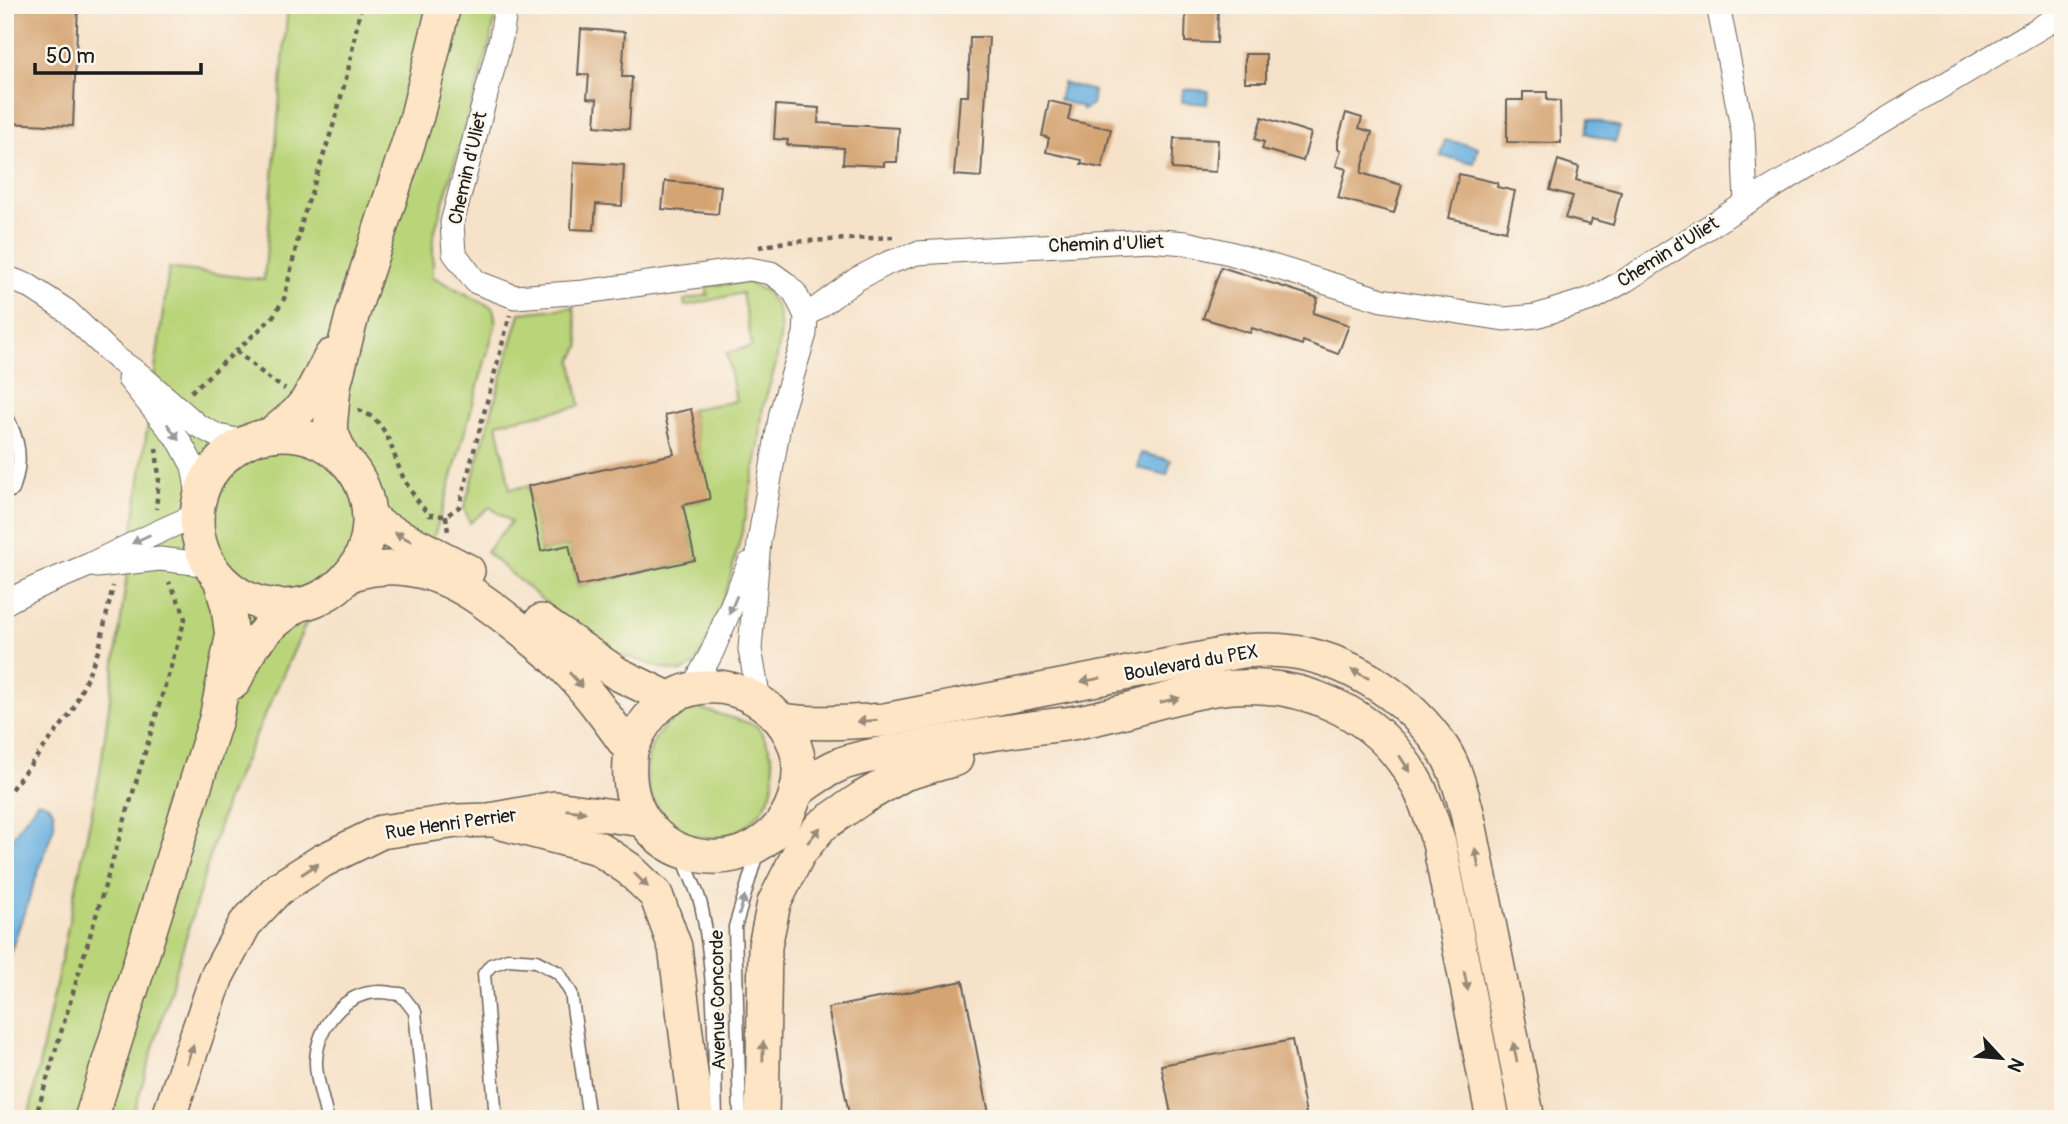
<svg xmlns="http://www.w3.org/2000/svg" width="2068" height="1124" font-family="Pangolin,sans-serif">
<rect width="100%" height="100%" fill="#fbf7ec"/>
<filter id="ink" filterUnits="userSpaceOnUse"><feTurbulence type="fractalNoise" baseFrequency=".0143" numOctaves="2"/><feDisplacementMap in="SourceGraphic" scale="14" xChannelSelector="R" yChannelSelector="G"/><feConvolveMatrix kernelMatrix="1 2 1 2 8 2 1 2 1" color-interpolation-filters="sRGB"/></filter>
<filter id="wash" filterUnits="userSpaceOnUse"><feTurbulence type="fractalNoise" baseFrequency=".00686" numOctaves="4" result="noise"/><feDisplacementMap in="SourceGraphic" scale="28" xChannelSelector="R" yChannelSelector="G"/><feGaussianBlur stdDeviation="1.57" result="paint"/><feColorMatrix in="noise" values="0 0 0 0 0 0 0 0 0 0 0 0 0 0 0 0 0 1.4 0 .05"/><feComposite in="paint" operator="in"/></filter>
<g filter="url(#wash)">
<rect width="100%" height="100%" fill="#f6e2c9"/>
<g fill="#b9d479" stroke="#6a784a" stroke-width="2">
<path d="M288,5H498L490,43L433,237V277L493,308L496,323L444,505L419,582L382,581L309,617L227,799L132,1119H28L100,772L169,268L264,280Z"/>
<path d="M747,282L767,292L778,309L781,330L776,364L763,407L759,445L743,528L728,586L708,638L694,665L681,672L665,669L616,653L561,616L486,552L511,522L490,507L470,523L464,508L520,313L573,307L580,345L572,361L580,406L497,423L510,489L528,486L541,551L569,545L578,586L695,560L687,523L678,506L709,499L691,409L736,401L727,353L752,346L742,293L685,306L684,300L708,295L706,286Z"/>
<path d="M698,708L756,725C815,804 712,877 662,814C647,796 644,776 649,754C654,731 676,714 698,708Z"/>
</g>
<g fill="#69b0e0" stroke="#42667e" stroke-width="2">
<path d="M1063,83L1094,91L1092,105L1083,110L1080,106L1059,100Z"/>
<path d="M1183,89L1208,91L1207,104L1182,102Z"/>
<path d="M1589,119L1620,127L1615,142L1585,133Z"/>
<path d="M1445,140L1478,147L1474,163L1441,156Z"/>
<path d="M1141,453L1171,460L1167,475L1138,468Z"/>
<path d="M38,801C54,805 55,811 54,826L5,968V848Z"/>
</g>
<g id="blocks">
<g fill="#d5a473">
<path d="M5,5H78L73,126L5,123Z"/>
<path d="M1186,6L1218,8L1217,43L1185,42Z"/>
<path d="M581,29L625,32L622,77H632L629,129L595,126L597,99L587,98L589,75H578Z"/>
<path d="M970,37H989L981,177L954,175L960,96H968Z"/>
<rect x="1245" y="54" width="21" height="28"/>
<path d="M1523,92H1547V100L1560,101L1561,143L1507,142V100H1523Z"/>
<path d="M1049,101L1071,106L1068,120L1111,129L1102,168L1081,164L1082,160L1046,152L1049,138L1042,136Z"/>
<path d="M776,105L819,108L818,123L899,128L897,162H884V166L843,164L844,148L787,145L788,140L774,139Z"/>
<path d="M1346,113L1362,118L1359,128L1372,132L1361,173L1402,185L1394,213L1338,198L1346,169L1336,166L1341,150L1338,149V140Z"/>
<path d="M1262,117L1311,133L1303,161L1262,149L1264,142L1255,139Z"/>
<path d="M1174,138L1218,140L1216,172L1172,169Z"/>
<path d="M1558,160L1579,167L1576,180L1621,192L1613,225L1592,219L1590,225L1565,218L1573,196L1550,190Z"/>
<path d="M574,162L624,165L622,206L596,204L594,230L571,229Z"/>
<path d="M1459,174L1498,183L1497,187L1515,191L1506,231L1449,218Z"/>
<path d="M665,181L721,186L718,214L662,209Z"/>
<path d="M1221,267L1318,298L1313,313L1349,325L1338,354L1303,341L1302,345L1252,328L1250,333L1203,318Z"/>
<path d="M691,409L710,499L683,505L695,560L578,586L569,545L541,551L528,486L674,454L665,415Z"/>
<path d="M963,981L990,1119H850L828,1008Z"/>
<path d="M1292,1040L1307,1119H1172L1161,1065Z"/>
</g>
</g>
</g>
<g filter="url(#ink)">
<use href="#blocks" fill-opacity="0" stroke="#686159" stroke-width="2"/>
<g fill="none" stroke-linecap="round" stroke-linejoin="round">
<g stroke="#686159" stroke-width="15">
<g id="lane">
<path d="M5,413C20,441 23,460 13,490L5,493"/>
<path d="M683,855C687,872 697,888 701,905C716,972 714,1051 716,1119"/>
<path d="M327,1119C324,1101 315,1079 316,1060C318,1027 343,992 380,992C387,992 394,994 401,994L415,1012L426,1119"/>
<path d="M496,1119L484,974L491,965L508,959L536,961L559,973L571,993L589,1119"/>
<path d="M740,1119L735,927L758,850"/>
</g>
</g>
<g stroke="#686159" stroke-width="25">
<g id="street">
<path d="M506,5L501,38L452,223L454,253L476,282L515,297L584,292L749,269L771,273L785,283L795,293L806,316L805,334L781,413L759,542L750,649L759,700"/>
<path d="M1718,5L1743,132L1746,203"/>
<path d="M5,277L29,286L67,311L116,358L140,375L197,425L218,436L246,442"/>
<path d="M806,316L857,279L888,263L917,253L1148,240L1186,243L1230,253L1382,300L1504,319L1536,316L1594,298L1626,280L1746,203L2063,14"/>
<path d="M129,379L180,442L193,466L199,501"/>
<path d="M97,566L160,559L211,565"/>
<path d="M5,603C32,587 60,578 89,565C125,548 160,530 197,515"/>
<path d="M692,689L712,652L749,564"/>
</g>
</g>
<g stroke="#686159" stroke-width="36">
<g id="secondary">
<circle cx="283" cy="520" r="86"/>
<path d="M271,435L296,414L307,401L331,356"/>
<path d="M342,457L330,429L334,386L352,316L417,116L444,5"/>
<path d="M369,515L380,526L468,571"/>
<path d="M349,575C365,570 379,567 396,568C448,570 489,604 527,635C538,644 550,653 560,663C587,689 609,721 631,751C614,871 767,895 796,793C819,711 709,649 652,714C642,725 636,737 631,751"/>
<path d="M541,621L618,674L670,699"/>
<path d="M234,682L252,646L271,625L297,605"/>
<path d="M781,720C816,725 850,722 885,720L1242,651C1262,650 1281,649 1301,653C1356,664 1410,700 1442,747C1455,766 1461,790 1467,812L1528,1119"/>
<path d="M796,792C810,781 824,771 841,764C862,756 886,753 908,749C960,738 1012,730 1065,724C1116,717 1165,697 1215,689C1295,677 1378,709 1417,784C1427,802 1432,823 1439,843L1493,1119"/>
<path d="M502,823L598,848L629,869L656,895L675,947L697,1119"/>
<path d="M91,1119L216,719L232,637L228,607L220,579"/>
<path d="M168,1119L217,976L245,924L278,889L322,861L381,832L457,821L489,820L555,808L643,820"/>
<path d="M762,1119L765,946L774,903L799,853L821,826L862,798L904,774L956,759"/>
</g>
</g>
<g stroke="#686159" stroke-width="4.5" stroke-dasharray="5 5" stroke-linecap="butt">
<path d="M759,247L785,242L893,237"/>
<path d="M236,351L271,380L285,389"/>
<path d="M191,392L272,318L284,299L303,218L334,123L348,71L361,5"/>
<path d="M358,410C389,420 391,452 403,477C410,491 419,503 429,515L446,516L459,507L510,315"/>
<path d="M156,448L159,478L156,509"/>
<path d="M446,516L448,532"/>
<path d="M5,797L72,712L99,649L113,586"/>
<path d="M35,1119L185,619L182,608L169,582"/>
</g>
<use href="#lane" stroke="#fff" stroke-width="12"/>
<use href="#street" stroke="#fff" stroke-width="23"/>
<use href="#secondary" stroke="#fde5c5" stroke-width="33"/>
</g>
<defs><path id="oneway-solid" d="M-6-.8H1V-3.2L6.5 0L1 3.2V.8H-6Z" transform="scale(1.75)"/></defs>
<g fill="#999">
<use href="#oneway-solid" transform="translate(173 432) rotate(54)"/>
<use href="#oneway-solid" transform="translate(141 539) rotate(154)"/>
<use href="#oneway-solid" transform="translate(733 605) rotate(113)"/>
<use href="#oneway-solid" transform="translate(742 905) rotate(-73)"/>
</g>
<g fill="#988b79">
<use href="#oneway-solid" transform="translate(403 537) rotate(-153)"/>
<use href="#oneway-solid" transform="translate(1360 674) rotate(-153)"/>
<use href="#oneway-solid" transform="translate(576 680) rotate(48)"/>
<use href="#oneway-solid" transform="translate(1091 680) rotate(169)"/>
<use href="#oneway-solid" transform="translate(1170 700) rotate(-13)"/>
<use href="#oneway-solid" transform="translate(867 721) rotate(176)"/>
<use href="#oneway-solid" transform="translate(1405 764) rotate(57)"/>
<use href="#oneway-solid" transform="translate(576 811) rotate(8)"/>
<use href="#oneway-solid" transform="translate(814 835) rotate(-50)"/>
<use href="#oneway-solid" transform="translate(1477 858) rotate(-101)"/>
<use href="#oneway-solid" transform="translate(310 869) rotate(-33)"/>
<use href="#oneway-solid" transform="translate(641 880) rotate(45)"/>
<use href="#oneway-solid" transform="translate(1466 981) rotate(79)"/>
<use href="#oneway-solid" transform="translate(763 1051) rotate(-89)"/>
<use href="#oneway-solid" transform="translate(1515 1052) rotate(-101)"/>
<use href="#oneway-solid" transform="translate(190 1054) rotate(-71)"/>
</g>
</g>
<g text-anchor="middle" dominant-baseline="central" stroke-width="5" stroke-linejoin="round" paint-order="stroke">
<g font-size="19" fill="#1c1c1c" stroke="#fbf7ec">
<text transform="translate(468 168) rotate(-77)">Chemin d'Uliet</text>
<text transform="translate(1106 244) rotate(-2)">Chemin d'Uliet</text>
<text transform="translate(1668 252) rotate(-32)">Chemin d'Uliet</text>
<text transform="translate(1191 663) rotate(-10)">Boulevard du PEX</text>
<text transform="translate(451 824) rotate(-8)">Rue Henri Perrier</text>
<text transform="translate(718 1000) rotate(-91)">Avenue Concorde</text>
</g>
</g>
<rect width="2068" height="1124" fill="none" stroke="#fbf7ec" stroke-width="28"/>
<g transform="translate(2001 1058) rotate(116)" stroke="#fbf7ec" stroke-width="5" paint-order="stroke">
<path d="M0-5L12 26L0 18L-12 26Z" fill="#1c1c1c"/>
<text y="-10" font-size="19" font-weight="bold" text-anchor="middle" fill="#1c1c1c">N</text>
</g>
<path d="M35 63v10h166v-10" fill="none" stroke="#1c1c1c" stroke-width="3.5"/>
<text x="46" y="63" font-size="21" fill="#1c1c1c" stroke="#fbf7ec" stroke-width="5" paint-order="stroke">50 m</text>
</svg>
